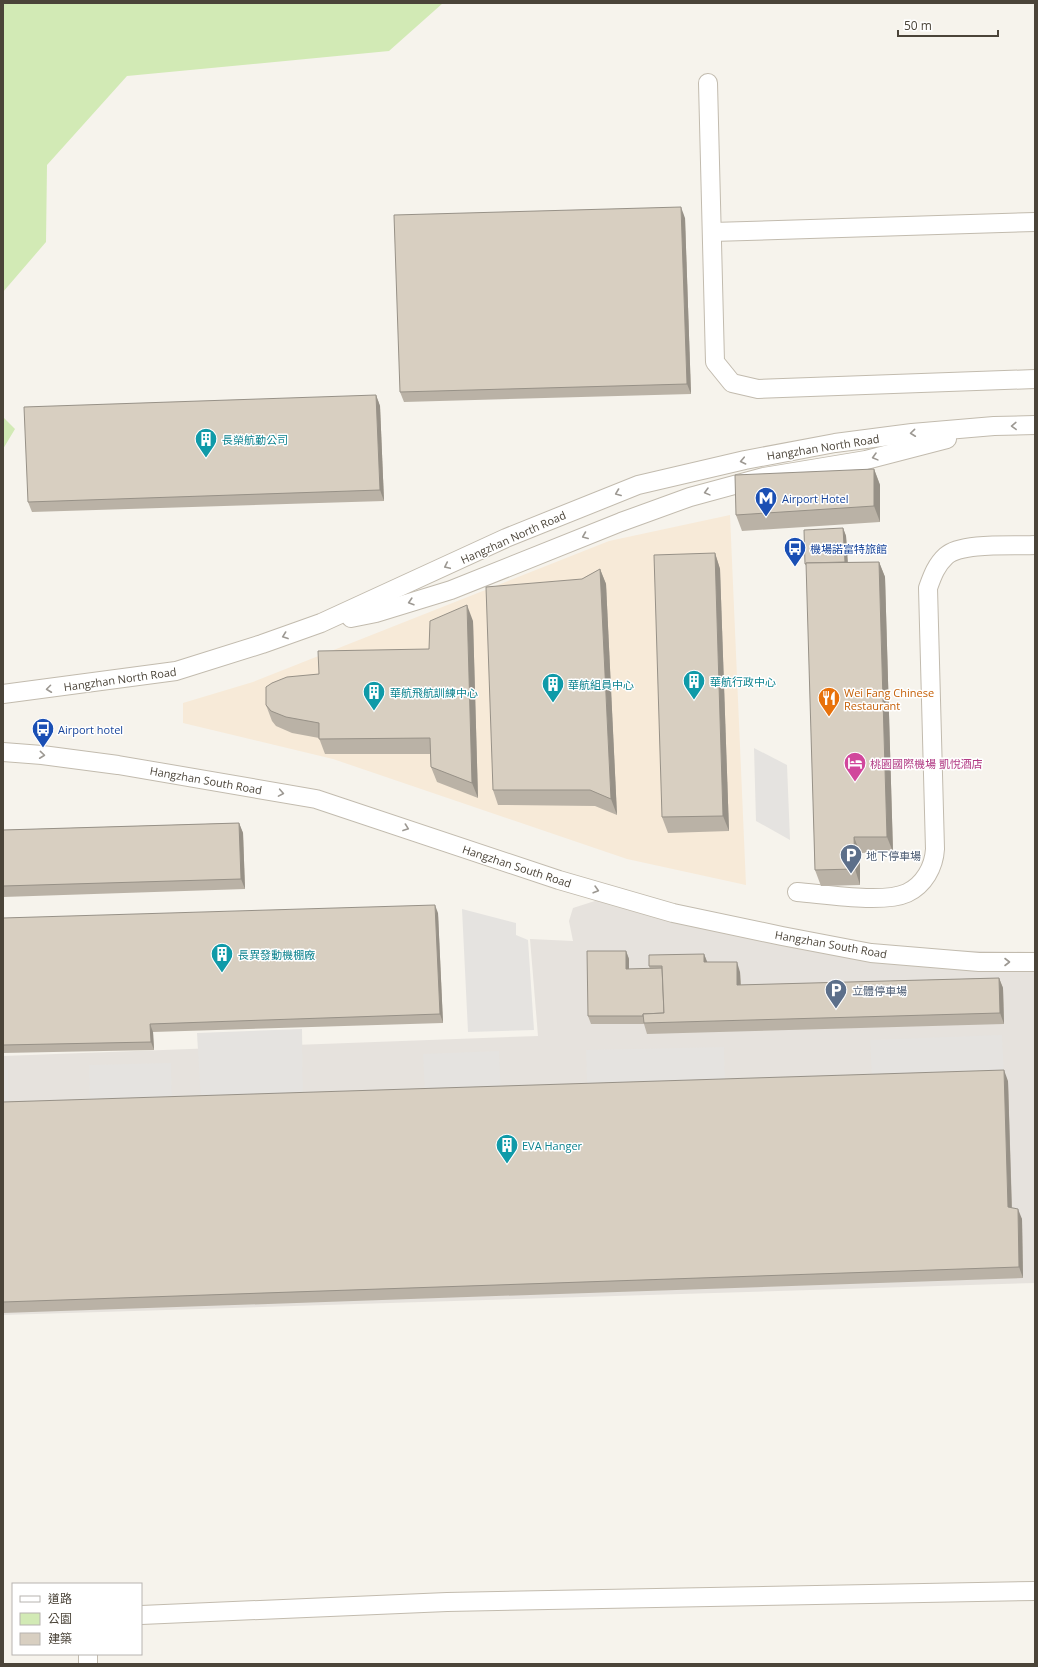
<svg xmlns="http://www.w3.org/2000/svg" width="1038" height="1667" font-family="'Open Sans','Noto Sans TC',sans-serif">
<rect width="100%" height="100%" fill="#f6f3ec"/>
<path fill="#f7ead8" d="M730,515L746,885L627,859L333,759L183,723V703L253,682L609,541Z"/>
<path fill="#e6e2dd" d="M598,900L845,948L1035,952V1283L3,1315V1056L538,1036L530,939L573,941L569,921L573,908Z"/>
<g fill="#d2eab5">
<path d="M3,3H443L389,51L127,76L47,165L46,242L3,292Z"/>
<path d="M3,417L15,429L3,449Z"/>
</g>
<g fill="#e5e3e0">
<path d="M754,748L787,765L790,840L756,821Z"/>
<path d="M462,909L516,923V935L528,940L534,1030L468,1032Z"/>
<path d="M302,1029L303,1101L201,1103L197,1033Z"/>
<path d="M1002,1035L1004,1074L872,1079L870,1040Z"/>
<path d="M724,1047L725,1083L587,1086L586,1050Z"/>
<path d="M499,1051L501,1093L425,1096L423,1054Z"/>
<path d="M171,1063L172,1106L90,1108L89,1065Z"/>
<path d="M3,1070H8L9,1110H3Z"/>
</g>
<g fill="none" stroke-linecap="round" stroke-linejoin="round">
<g stroke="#c2bbae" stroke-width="20">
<g id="minor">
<path d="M708,83L715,362L732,383L758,389L1035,379"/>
<path d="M712,232L1035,222"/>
<path d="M351,618L376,613L451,590L621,522L690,497L764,477L866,460L947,439"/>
<path d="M3,694L176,671L262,644L321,623L506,538L638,485L745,460L835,443L912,433L994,426L1035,425"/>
<path d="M3,752L42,755L118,765L316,799L559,880L673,913L782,936L871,953L979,962H1035"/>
<path d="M797,892C824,894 883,904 907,893C924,885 934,867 935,849L928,588C932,577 936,565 946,556C961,542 1014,546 1035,545"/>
<path d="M141,1615L447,1602L1035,1591"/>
<path d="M88,1664V1654"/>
</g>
</g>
<use href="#minor" stroke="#fff" stroke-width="18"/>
</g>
<g fill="#bab2a6">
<path d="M685,218L691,394L404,402L400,392Z"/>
<path d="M376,395L380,406L384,501L32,512L28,502Z"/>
<path d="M874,469L880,485V522L742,531L736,515Z"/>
<path d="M843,528L846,536L848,562H879L885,577L893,852L860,853V885L821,886L815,870L807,567L805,564Z"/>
<path d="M715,553L720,569L729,831L668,833L662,817Z"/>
<path d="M600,569L606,584L617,815L595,806L498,805L493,790L582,579Z"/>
<path d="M473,621L478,798L437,782L431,767L430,754H325L319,738L292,733L276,726L272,721L266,705L319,674L429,649Z"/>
<path d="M239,823L243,833L245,889L3,897V830Z"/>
<path d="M438,913L443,1023L153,1032L154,1050L3,1053V918Z"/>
<path d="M626,951L629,959V969H650L649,966L704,954L707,962L740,972L741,985L999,978L1003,988L1004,1024L647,1034L644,1024H591L588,1016Z"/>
<path d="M1008,1081L1012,1208L1022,1219L1023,1278L3,1313V1102Z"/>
</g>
<g fill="#979187">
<path d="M681,207L685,218L691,394L687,384Z"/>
<path d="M376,395L380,406L384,501L380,490Z"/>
<path d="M874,469L880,485V522L874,506Z"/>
<path d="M843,528L846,536L848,570L845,562Z"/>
<path d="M715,553L720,569L729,831L723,816Z"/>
<path d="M879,562L885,577L893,852L887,837Z"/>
<path d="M600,569L606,584L617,815L611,799Z"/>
<path d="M467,605L473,621L478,798L472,783Z"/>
<path d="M239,823L243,833L245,889L241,879Z"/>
<path d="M854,837L860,853V885L855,869Z"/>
<path d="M435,905L438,913L443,1023L440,1014Z"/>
<path d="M626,951L629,959V978L626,969Z"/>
<path d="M704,954L708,964L704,962Z"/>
<path d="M737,962L740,972L741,996L737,985Z"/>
<path d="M999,978L1003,988L1004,1024L1000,1013Z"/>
<path d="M150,1024L153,1032L154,1050L151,1042Z"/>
<path d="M1004,1070L1008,1081L1012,1218L1008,1207Z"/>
<path d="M1018,1209L1022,1219L1023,1278L1019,1267Z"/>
</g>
<g fill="#d8cfc1" stroke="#979187">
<path d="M681,207L687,384L400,392L394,215Z"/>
<path d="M376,395L380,490L28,502L24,407Z"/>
<path d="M874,469V506L736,515L735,475Z"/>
<path d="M843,528L845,562L806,563V564H805L804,530Z"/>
<path d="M715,553L723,816L662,817L654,555Z"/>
<path d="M879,562L887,837H854L855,869L815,870L806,563Z"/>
<path d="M600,569L611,799L590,790H493L486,587L582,579Z"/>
<path d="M467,605L472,783L431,767L430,738L319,739V723L286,717L271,711L266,705V687L272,683L287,677L319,674L318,651L429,649L430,621Z"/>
<path d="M239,823L241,879L3,886V830Z"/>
<path d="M435,905L440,1014L150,1024L151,1042L3,1045V918Z"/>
<path d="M587,951H626V969L662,968L664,1013L643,1014V1016H588Z"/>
<path d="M704,954V962H737V985L999,978L1000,1013L644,1023L643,1014L664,1013L662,966H649V955Z"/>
<path d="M1004,1070L1008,1207L1018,1209L1019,1267L3,1302V1102Z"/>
</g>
<defs><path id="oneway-chevron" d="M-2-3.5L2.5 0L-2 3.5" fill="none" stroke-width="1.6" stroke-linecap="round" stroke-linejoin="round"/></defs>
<g stroke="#9c9892">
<use href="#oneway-chevron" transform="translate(1014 426) rotate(178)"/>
<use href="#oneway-chevron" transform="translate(913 433) rotate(174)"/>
<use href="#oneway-chevron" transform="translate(875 457) rotate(165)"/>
<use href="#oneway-chevron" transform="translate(743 461) rotate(168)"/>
<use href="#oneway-chevron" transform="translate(707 492) rotate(165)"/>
<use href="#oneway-chevron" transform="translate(618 493) rotate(159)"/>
<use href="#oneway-chevron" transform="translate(585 536) rotate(158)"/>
<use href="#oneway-chevron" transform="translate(447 566) rotate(155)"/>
<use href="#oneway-chevron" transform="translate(411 602) rotate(163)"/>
<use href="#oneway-chevron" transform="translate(285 636) rotate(160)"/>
<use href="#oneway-chevron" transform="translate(49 689) rotate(173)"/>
<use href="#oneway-chevron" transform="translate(42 755) rotate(6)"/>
<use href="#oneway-chevron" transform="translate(281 793) rotate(10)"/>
<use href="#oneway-chevron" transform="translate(406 828) rotate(20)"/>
<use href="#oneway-chevron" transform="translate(596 890) rotate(16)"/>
<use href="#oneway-chevron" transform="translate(1007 962)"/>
</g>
<defs>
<g id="building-pin" transform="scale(1.15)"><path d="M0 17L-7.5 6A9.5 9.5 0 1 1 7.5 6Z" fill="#0f9aa8" stroke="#fff"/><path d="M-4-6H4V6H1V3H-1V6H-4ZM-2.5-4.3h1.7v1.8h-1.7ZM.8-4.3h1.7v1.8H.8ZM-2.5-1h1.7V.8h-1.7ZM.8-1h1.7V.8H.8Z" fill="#fff"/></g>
<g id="metro-pin" transform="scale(1.15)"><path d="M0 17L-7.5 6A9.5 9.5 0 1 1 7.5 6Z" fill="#1a4fb4" stroke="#fff"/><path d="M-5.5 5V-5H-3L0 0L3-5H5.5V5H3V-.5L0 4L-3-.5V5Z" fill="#fff"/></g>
<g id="bus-pin" transform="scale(1.15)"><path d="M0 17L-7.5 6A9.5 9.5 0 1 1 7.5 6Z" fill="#1a4fb4" stroke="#fff"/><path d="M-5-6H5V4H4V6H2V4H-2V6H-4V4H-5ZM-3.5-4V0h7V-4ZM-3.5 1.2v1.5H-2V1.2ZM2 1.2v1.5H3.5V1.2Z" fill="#fff"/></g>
<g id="restaurant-pin" transform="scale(1.15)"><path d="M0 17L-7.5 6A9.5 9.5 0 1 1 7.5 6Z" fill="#e8710a" stroke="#fff"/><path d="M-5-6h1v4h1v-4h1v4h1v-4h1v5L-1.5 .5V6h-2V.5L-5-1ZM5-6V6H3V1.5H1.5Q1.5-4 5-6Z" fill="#fff"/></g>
<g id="hotel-pin" transform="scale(1.15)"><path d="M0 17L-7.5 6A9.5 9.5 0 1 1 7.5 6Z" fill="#d1479c" stroke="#fff"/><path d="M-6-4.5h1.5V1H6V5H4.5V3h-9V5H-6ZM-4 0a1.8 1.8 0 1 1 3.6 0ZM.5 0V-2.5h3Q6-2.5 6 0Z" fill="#fff"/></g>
<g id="parking-pin" transform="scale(1.15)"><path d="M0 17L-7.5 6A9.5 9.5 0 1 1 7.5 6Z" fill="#5c6f8a" stroke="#fff"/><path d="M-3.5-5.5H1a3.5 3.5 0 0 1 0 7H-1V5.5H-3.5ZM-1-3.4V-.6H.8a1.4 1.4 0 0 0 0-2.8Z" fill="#fff"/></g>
</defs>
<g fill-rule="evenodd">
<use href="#building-pin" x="206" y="439"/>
<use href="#metro-pin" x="766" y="498"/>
<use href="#bus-pin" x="795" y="548"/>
<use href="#building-pin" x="694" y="681"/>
<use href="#building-pin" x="553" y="684"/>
<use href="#building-pin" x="374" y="692"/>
<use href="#restaurant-pin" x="829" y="698"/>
<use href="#bus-pin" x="43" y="729"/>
<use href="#hotel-pin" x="855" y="763"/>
<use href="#parking-pin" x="851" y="855"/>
<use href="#building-pin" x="222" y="954"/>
<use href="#parking-pin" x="836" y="990"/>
<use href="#building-pin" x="507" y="1145"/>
</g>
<g text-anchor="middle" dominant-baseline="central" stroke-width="3" stroke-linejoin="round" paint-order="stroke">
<g font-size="11" fill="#0d838f" stroke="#fff" text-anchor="start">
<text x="222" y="439">長榮航勤公司</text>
<text x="710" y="681">華航行政中心</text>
<text x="568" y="684">華航組員中心</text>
<text x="390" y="692">華航飛航訓練中心</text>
<text x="238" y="954">長異發動機棚廠</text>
<text x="522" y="1145">EVA Hanger</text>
</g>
<g font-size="11" fill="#4b4439" stroke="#fff">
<text transform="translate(823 447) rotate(-9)">Hangzhan North Road</text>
<text transform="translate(513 537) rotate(-24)">Hangzhan North Road</text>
<text transform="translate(120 679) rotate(-8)">Hangzhan North Road</text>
<text transform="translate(206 780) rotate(10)">Hangzhan South Road</text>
<text transform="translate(517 866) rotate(18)">Hangzhan South Road</text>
<text transform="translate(831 944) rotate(10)">Hangzhan South Road</text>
</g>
<g font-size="11" fill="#164399" stroke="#fff" text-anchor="start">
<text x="782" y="498">Airport Hotel</text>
<text x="810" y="548">機場諾富特旅館</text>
<text x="58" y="729">Airport hotel</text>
</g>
<g font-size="11" fill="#c56008" stroke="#fff" text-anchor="start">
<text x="844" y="692">Wei Fang Chinese<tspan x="844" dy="13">Restaurant</tspan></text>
</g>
<g font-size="11" fill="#b23c85" stroke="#fff" text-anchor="start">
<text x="870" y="763">桃園國際機場 凱悅酒店</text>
</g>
<g font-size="11" fill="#4e5e75" stroke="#fff" text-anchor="start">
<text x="866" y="855">地下停車場</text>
<text x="852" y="990">立體停車場</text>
</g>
</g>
<rect width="1038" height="1667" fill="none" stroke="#4b4439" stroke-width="8"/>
<rect x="12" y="1583" width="130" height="72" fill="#ffffff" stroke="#b7b4b0"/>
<rect x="20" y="1596" width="20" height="6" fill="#ffffff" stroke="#b7b4b0"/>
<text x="48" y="1603" font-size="12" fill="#4b4439">道路</text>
<rect x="20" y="1613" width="20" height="12" fill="#d2eab5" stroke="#b7b4b0"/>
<text x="48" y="1623" font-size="12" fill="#4b4439">公園</text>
<rect x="20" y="1633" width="20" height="12" fill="#d8cfc1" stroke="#b7b4b0"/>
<text x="48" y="1643" font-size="12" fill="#4b4439">建築</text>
<path d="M898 30v6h100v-6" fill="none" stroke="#4b4439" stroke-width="2"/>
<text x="904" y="30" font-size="12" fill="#4b4439" stroke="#ffffff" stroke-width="3" paint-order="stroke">50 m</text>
</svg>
